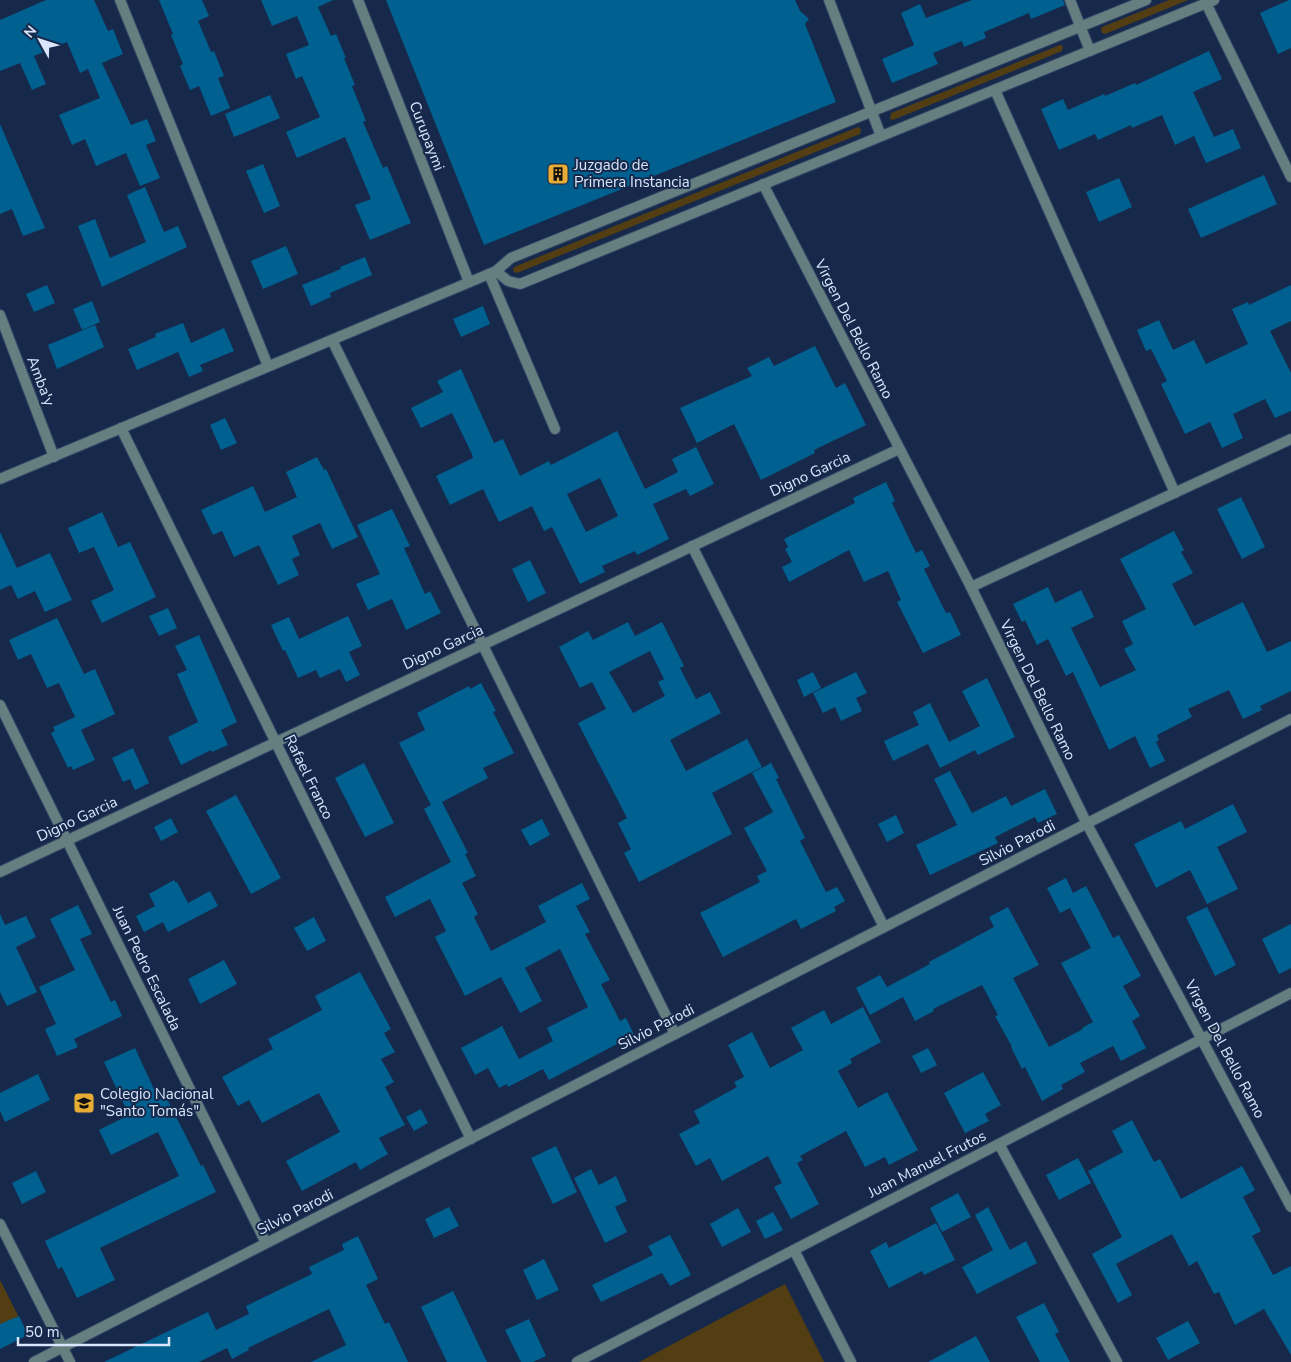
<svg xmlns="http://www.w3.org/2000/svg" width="1291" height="1362" font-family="'Nunito Sans',sans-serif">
<rect width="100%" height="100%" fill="#16294b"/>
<g fill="#533d12">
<path d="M1169,0H1188L1105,34L1102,33L1101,30L1102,27Z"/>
<path d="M1060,45L1063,46L1062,51L893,120L890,119L891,113Z"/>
<path d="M858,127L861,129L860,134L517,273L514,272L513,270L514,267Z"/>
<path d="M0,1280L27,1333L0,1347Z"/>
<path d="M785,1284L824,1362H639Z"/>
</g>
<g fill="#006090" fill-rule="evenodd">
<path d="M46,0H94L108,31L113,29L123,54L102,63L131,125L147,119L156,141L146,145L160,178L140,186L126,153L96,166L85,139L72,145L59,115L100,98L88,69L80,73L67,42L34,56L46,84L32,90L20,63L0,71V20Z"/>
<path d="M159,0H202L209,16L198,21L211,52L214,51L224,76L218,78L230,108L211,116L199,86L190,90L180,66L183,64L171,35L173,34Z"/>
<path d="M261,0H333L318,7L331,36L336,34L346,58H344L355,85L352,86L366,121L363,122L383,168L387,166L411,223L370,240L355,205L371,199L345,137L297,158L286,132L320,117L302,76L296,79L286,54L309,45L297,16L272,26Z"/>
<path d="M386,0H795L800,11L809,19L805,24L836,102L484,245Z"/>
<path d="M972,0H1063L1065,5L1031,19L1029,13L984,32L986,38L964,47L962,41L933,53L938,64L892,83L882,59L914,45L901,13L920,4L926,18Z"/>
<path d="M1289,0H1291V48L1278,54L1260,13Z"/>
<path d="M1209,51L1222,79L1193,92L1214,137L1233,129L1241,148L1206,163L1194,136L1175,145L1162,115L1132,128L1131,125L1098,140L1095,134L1059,150L1041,109L1063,99L1068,110L1104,94L1105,96L1135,83L1136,85Z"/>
<path d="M270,95L280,118L234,137L225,114Z"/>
<path d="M0,124L45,228L23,236L12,209L0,214Z"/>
<path d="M263,164L280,206L264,213L246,171Z"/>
<path d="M1264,175L1277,204L1201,238L1188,209Z"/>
<path d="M1119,178L1132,207L1099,222L1086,192Z"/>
<path d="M145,187L164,232L178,226L187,247L102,287L78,226L95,219L110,258L146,242L127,195Z"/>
<path d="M286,246L298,274L263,289L251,261Z"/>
<path d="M365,257L372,275L330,293L331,297L311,306L302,285L341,269L340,267Z"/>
<path d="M47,285L55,303L34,312L26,294Z"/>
<path d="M1291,285V321L1270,331L1291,373V411L1275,418L1265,399L1233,414L1243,438L1222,448L1210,422L1185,434L1161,384L1167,381L1151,349L1146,351L1137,330L1159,320L1173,350L1194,340L1206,364L1248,344L1232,309L1248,302L1249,305Z"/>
<path d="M92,301L100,322L82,330L73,309Z"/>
<path d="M483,306L490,324L461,337L453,319Z"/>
<path d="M183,323L191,343L224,328L234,351L200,365L203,371L189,377L178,352L137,370L128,349L156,337L155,334Z"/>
<path d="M95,325L104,347L57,369L48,345Z"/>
<path d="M815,346L836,388L845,383L866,425L814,450L815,453L761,480L734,424L697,443L680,408L752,376L747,368L769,357L774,366Z"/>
<path d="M461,369L494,443L503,439L520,476L549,461L551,465L617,431L645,489L678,472L672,459L696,447L714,484L690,496L686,489L653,504L669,539L637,555L635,551L602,566L605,572L580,584L552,527L544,531L532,506L499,522L483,489L450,505L436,476L473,458L472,454L452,413L421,428L411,408L443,392L437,381ZM600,478L618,516L586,532L567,494Z"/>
<path d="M225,418L237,443L221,450L210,425Z"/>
<path d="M317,457L324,470L326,469L358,537L332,549L320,523L292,536L300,555L292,559L299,575L278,585L259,545L234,557L222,531L213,535L201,510L253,486L265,512L297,497L286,472Z"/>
<path d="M886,482L895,501L892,503L916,553L922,550L930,566L924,569L946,613L950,612L961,635L923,653L897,602L901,600L888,571L864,582L849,550L789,582L782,567L792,562L785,549L788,547L784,539L855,503L853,498Z"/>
<path d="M1241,497L1265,547L1242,559L1217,509Z"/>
<path d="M392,509L410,546L404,548L425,594L430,591L441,613L406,630L392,599L368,610L356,584L380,574L357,525Z"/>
<path d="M102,512L118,547L130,542L156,597L102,623L91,601L114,590L94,547L79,553L68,528Z"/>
<path d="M1174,531L1184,550L1181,552L1193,573L1172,584L1194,626L1243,602L1267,652L1291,641V691L1260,706L1262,710L1243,719L1229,690L1188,709L1192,717L1157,735L1159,740L1156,742L1165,761L1150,768L1135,736L1109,750L1073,672L1066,676L1048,639L1037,645L1025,620L1022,622L1013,604L1048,587L1055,603L1081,590L1094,617L1071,628L1100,687L1136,670L1124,649L1133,644L1122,621L1146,609L1120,559Z"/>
<path d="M0,532L17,568L50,553L72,600L45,612L35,591L18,599L11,585L0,590Z"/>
<path d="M530,560L546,593L528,602L512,569Z"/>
<path d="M168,608L177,628L159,636L149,616Z"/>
<path d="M348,616L362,646L349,652L360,675L346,682L340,669L320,678L316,670L298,678L285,650L283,651L271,625L289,617L299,639Z"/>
<path d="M57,618L84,674L95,669L115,714L81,730L95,760L73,770L71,766L68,768L51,733L55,731L53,727L75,717L59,683L47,688L31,654L18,660L9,640Z"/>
<path d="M628,622L635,636L662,622L684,666L680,668L696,699L710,692L721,713L670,740L686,771L747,739L762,767L712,793L732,834L639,882L624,853L631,849L618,823L627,818L578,723L606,709L592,682L580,688L559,647L588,631L593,640ZM650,651L664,679L658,682L665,696L633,713L609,672Z"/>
<path d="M199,635L237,722L221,730L228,745L212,752L211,750L181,765L168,737L198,722L177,674L187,670L175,646Z"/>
<path d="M813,672L821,688L804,697L797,680Z"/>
<path d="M856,672L867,693L856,698L862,711L841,721L835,707L823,713L813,693Z"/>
<path d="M987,678L1015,737L978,755L975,750L940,768L928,744L893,761L884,741L919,725L913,712L930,703L949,742L980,726L962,691Z"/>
<path d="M481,683L496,711L493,712L514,753L483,768L488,778L442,802L468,853L465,854L476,876L462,883L478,914L474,917L491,951L546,922L538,906L582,883L590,899L576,906L590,932L585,934L610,980L601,984L620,1021L626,1018L634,1035L549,1080L543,1069L508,1087L507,1084L499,1088L488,1068L475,1075L461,1048L502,1026L519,1059L553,1041L547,1028L588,1007L560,949L525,968L542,1001L520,1013L501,977L465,996L435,937L446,931L430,899L395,917L385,897L451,862L424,809L431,805L399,743L425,730L417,713L469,686L470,689Z"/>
<path d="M133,748L149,783L135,790L130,779L123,782L112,758Z"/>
<path d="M364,763L394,823L365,837L335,778Z"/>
<path d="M771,763L779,778L776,779L805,838L800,841L826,892L837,887L845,901L834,907L836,911L801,929L796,919L723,957L700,913L760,882L757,876L767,871L744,828L773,812L752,773Z"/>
<path d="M950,771L972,813L1006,796L1011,806L1045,789L1057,814L1038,823L1035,817L995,837L998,843L930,875L916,845L957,825L934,779Z"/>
<path d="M236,795L281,878L251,894L206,811Z"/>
<path d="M1233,804L1247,832L1217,847L1238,889L1207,904L1190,870L1156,888L1134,844L1181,821L1185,829Z"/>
<path d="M896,815L904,833L887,842L878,824Z"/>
<path d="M171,818L178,832L161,841L154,827Z"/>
<path d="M542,819L550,835L530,846L521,830Z"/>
<path d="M1066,878L1073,893L1086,886L1113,938L1119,935L1141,976L1123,986L1140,1016L1132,1021L1146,1048L1121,1061L1113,1046L1080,1063L1085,1072L1061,1085L1063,1089L1042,1101L1025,1067L1022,1069L1011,1047H1012L995,1016L998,1015L982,985L933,1009L934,1011L915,1021L903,997L870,1015L856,988L880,975L887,987L930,964L929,962L994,927L989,917L1008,907L1039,965L1013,978L1049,1047L1083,1029L1082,1028L1093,1022L1061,963L1091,948L1070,908L1060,913L1047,888Z"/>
<path d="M174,880L176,883L177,882L188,903L210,891L218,906L168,932L163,922L144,932L136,916L155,906L149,894Z"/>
<path d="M78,905L92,934L80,939L111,1002L115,1000L122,1016L74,1039L78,1047L57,1056L45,1029L56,1024L39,987L75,970L50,919Z"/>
<path d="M1207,907L1236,965L1215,976L1186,917Z"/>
<path d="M0,914L5,925L26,916L36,937L16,947L37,992L7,1006L0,992Z"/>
<path d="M314,917L326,941L307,951L294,928Z"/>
<path d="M1291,924V968L1279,974L1262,939Z"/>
<path d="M224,960L237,984L200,1004L188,979Z"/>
<path d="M360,972L391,1029L384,1033L395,1052L381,1059L394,1082L385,1087L405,1125L379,1138L388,1154L360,1170L356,1162L302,1191L286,1161L340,1132L319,1093L262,1123L249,1100L238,1106L222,1077L273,1049L268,1039L322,1010L315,996Z"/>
<path d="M863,1007L881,1042L850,1059L852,1063L838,1071L858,1108L887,1092L918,1150L889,1165L885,1157L865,1167L846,1131L800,1156L803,1160L797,1163L819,1204L791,1219L774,1187L782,1183L768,1156L722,1181L710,1158L696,1166L679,1134L700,1123L694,1111L737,1087L734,1082L744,1077L728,1045L752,1032L770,1068L803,1050L791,1028L824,1010L831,1024Z"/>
<path d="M135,1048L159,1100L166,1097L201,1166L203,1165L216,1192L100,1248L115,1280L77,1298L62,1267L58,1269L45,1241L179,1176L158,1132L111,1155L99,1130L129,1115L104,1062Z"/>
<path d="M928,1048L937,1065L921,1073L912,1056Z"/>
<path d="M983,1072L1001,1105L985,1114L989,1121L965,1133L944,1093Z"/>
<path d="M38,1074L50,1100L5,1122L0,1111V1093Z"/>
<path d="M421,1109L428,1123L414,1131L406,1117Z"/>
<path d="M1132,1120L1154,1162L1160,1159L1181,1199L1242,1166L1255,1190L1243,1197L1261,1231L1252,1236L1273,1275L1291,1266V1355L1264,1309L1235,1325L1219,1292L1214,1294L1197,1261L1189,1266L1172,1234L1116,1264L1132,1295L1118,1303L1092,1254L1122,1237L1088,1171L1123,1152L1112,1131Z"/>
<path d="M556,1146L577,1192L553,1204L531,1158Z"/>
<path d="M1078,1158L1091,1183L1059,1200L1046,1175Z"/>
<path d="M591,1169L599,1185L616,1176L627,1201L615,1207L627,1232L605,1243L574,1178Z"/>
<path d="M36,1171L46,1192L22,1204L12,1183Z"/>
<path d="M958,1193L971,1217L942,1232L930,1208Z"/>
<path d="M449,1207L459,1226L434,1238L425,1219Z"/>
<path d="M988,1207L1010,1250L1026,1241L1037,1263L977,1294L962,1267L993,1250L975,1215Z"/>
<path d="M738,1208L751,1232L722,1247L710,1224Z"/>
<path d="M773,1212L783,1230L765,1239L756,1221Z"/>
<path d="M936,1223L955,1260L924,1275L922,1271L889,1288L870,1251L886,1242L889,1248Z"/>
<path d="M670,1235L691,1275L670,1286L662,1273L601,1302L592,1285L653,1255L648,1246Z"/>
<path d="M358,1236L378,1279L366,1285L385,1324L389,1322L408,1362H311L346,1345L329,1309L248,1348L249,1350L232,1359L227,1348L199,1362H104L208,1312L216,1330L249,1314L246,1306L312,1274L309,1267L344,1250L342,1244Z"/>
<path d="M544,1259L559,1290L537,1300L523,1270Z"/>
<path d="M453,1291L487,1362H447L421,1307Z"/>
<path d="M1044,1303L1059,1332L1055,1334L1070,1362H1040L1016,1317Z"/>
<path d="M19,1316L28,1335L0,1349V1324Z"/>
<path d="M529,1319L546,1356L533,1362H521L505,1330Z"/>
<path d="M1188,1321L1200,1343L1168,1360L1156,1338Z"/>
<path d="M976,1336L990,1362H928Z"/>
</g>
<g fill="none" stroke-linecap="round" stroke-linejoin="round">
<g stroke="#354767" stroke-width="12">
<path id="lane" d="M489,274L555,429"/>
</g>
<g stroke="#354767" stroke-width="12">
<g id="street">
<path d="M120,0L268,366"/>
<path d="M358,0L469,282"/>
<path d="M829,0L881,136"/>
<path d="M1070,0L1090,51"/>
<path d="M1206,3L1291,177"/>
<path d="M995,90L1175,493"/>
<path d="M763,184L971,587L1087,824L1291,1207"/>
<path d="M496,271L508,281L520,284L1214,0"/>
<path d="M0,315L54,457"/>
<path d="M332,340L675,1034"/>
<path d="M121,428L471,1139"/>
<path d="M0,479L496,271L511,258L1146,0"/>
<path d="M692,546L884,927"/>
<path d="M971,587L1291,439"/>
<path d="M0,705L266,1243"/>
<path d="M0,872L899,449"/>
<path d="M999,1144L1117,1362"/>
<path d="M0,1224L70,1362"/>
<path d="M794,1250L851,1362"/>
<path d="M34,1362L1291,719"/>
<path d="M577,1362L1291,993"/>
</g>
</g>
<use href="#lane" stroke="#657f80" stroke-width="10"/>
<use href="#street" stroke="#657f80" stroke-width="10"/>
</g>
<defs>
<g id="building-square" transform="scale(1.125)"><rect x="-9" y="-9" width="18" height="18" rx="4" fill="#e7ac36" stroke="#16294b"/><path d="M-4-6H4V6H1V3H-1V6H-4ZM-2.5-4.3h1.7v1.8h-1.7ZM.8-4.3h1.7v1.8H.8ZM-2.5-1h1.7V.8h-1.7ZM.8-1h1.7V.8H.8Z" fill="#111"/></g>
<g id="school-square" transform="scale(1.125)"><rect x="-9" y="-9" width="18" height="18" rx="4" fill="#e7ac36" stroke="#16294b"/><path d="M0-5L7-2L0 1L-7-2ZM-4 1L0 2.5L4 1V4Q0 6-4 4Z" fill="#111"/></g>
</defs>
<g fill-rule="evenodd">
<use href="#building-square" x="558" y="174"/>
<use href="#school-square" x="84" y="1103"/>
</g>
<g text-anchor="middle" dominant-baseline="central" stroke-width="4" stroke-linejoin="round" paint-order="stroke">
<g font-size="15" fill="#d9e6fc" stroke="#16294b">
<text transform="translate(427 136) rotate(69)">Curupaymi</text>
<text transform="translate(854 329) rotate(63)">Virgen Del Bello Ramo</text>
<text transform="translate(41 381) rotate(69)">Amba'y</text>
<text transform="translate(810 474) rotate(-25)">Digno Garcia</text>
<text transform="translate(443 647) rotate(-25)">Digno Garcia</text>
<text transform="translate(1038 690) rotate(64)">Virgen Del Bello Ramo</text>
<text transform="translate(309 777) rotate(64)">Rafael Franco</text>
<text transform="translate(77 819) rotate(-25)">Digno Garcia</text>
<text transform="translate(1017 843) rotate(-27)">Silvio Parodi</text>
<text transform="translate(147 968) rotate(64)">Juan Pedro Escalada</text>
<text transform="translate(656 1027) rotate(-27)">Silvio Parodi</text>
<text transform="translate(1225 1049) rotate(62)">Virgen Del Bello Ramo</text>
<text transform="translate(927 1164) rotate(-27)">Juan Manuel Frutos</text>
<text transform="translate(295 1212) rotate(-27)">Silvio Parodi</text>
</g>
<g font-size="15" fill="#d9e6fc" stroke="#16294b" text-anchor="start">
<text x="574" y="165">Juzgado de<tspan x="574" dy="17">Primera Instancia</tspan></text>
<text x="100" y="1094">Colegio Nacional<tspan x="100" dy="17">"Santo Tomás"</tspan></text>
</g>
</g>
<g transform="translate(40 40) rotate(310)" stroke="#16294b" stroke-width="4" paint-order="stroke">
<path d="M0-4L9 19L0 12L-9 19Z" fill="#d9e6fc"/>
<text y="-8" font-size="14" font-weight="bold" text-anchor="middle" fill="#d9e6fc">N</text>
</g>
<path d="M18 1337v8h151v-8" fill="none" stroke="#d9e6fc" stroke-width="2.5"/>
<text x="25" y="1337" font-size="15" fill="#d9e6fc" stroke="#16294b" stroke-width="4" paint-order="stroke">50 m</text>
</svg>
